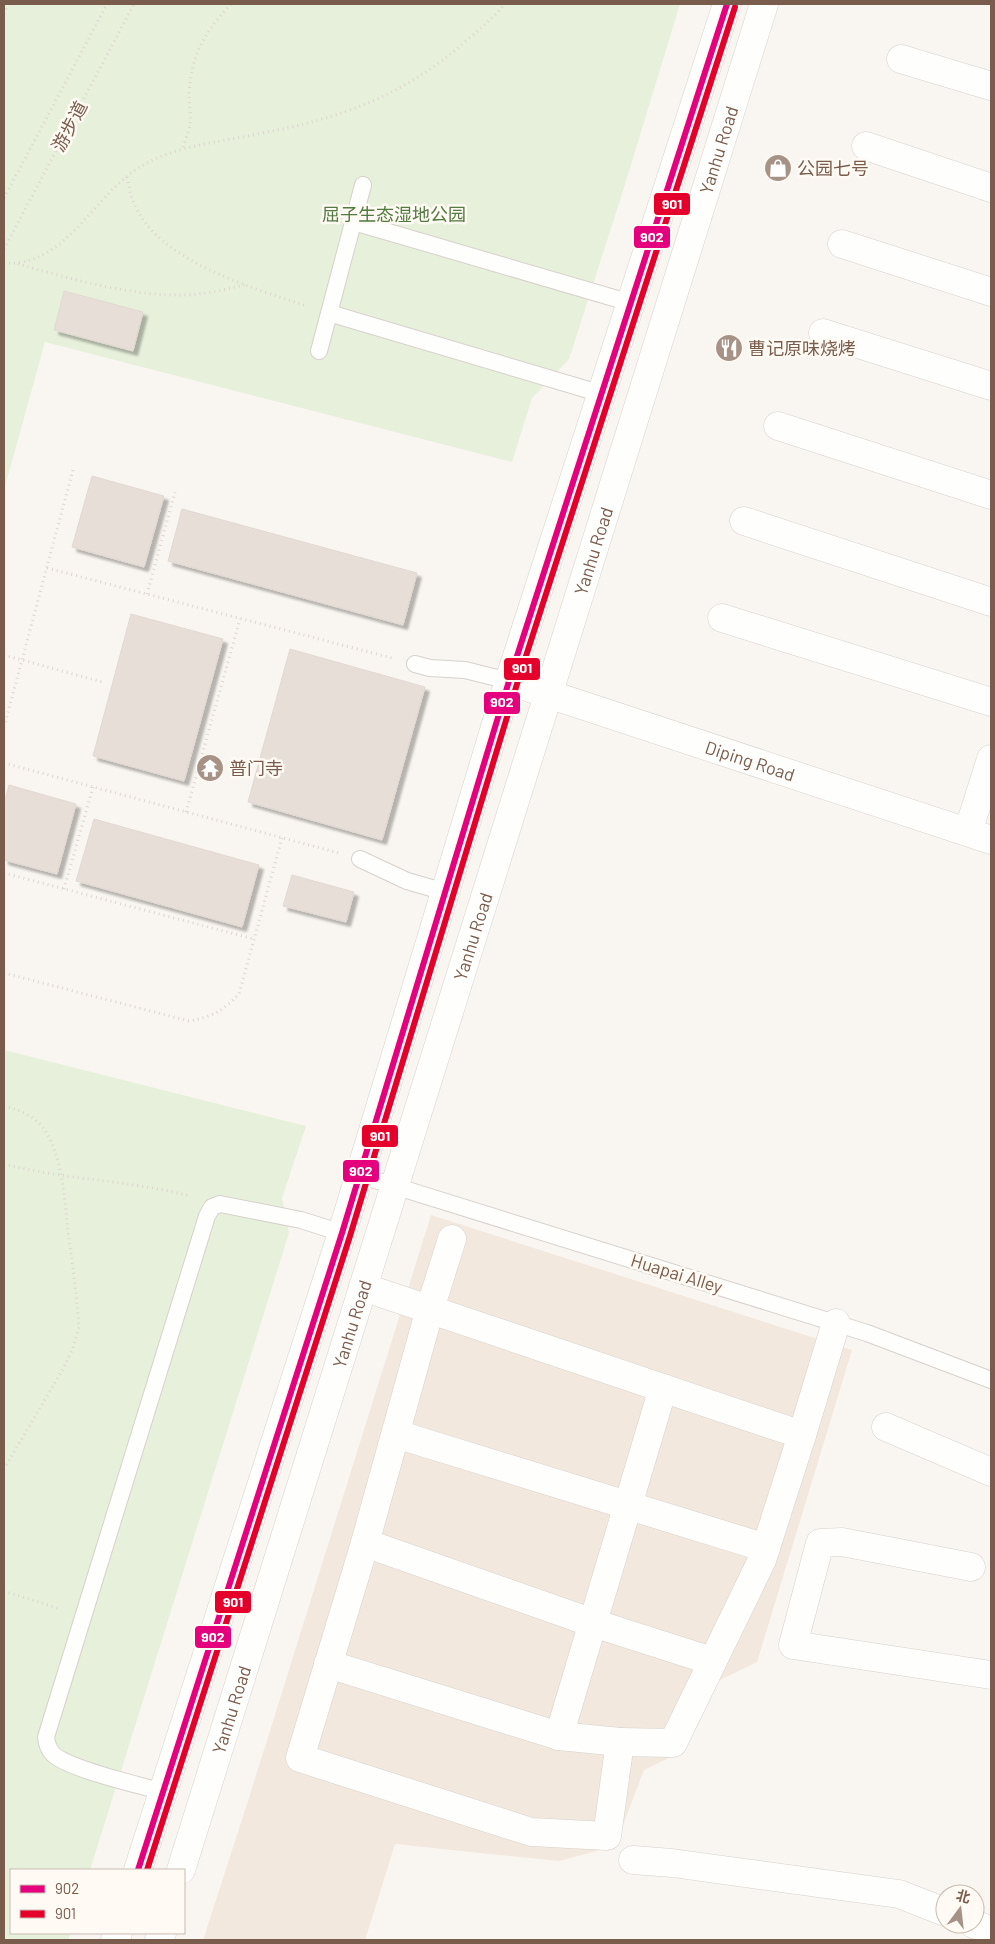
<svg xmlns="http://www.w3.org/2000/svg" width="995" height="1944" font-family="Barlow,'Noto Sans SC',sans-serif">
<defs>
<filter id="shadow"><feDropShadow dx="4.5" dy="4.5" stdDeviation="1" flood-color="#0004"/></filter>
</defs>
<rect width="100%" height="100%" fill="#f9f5f0"/>
<path fill="#f2e8de" d="M431,1215L852,1350L757,1662L718,1681L685,1750L644,1770L615,1846L559,1861L395,1844L365,1940H203L249,1798Z"/>
<g fill="#e7f0db">
<path d="M4,4H680L622,194L569,359L532,398L512,462L45,342L4,490Z"/>
<path d="M4,1050L306,1126L282,1198L289,1233L90,1870H11V1933H71L68,1940H4Z"/>
</g>
<g fill="#e6ded7" stroke="#e2d8d2" filter="url(#shadow)">
<path d="M64,291L143,312L133,351L54,330Z"/>
<path d="M92,476L164,496L144,567L72,547Z"/>
<path d="M182,509L417,573L403,625L168,561Z"/>
<path d="M131,614L223,639L184,781L93,756Z"/>
<path d="M290,649L425,687L382,840L248,802Z"/>
<path d="M9,785L76,804L57,874L4,860V804Z"/>
<path d="M94,819L259,865L242,927L76,881Z"/>
<path d="M292,875L354,892L346,922L283,906Z"/>
</g>
<g fill="none" stroke-linecap="round" stroke-linejoin="round">
<g stroke="#d7d1cb" stroke-width="18">
<g id="lane">
<path d="M354,222L631,303"/>
<path d="M329,313L602,394"/>
<path d="M319,351L363,185"/>
<path d="M415,664L430,668L465,670L509,681"/>
<path d="M360,859L407,881L445,892"/>
<path d="M359,1175L867,1333L991,1380"/>
<path d="M163,1792C140,1785 68,1769 53,1754C48,1749 47,1744 46,1737L207,1216L212,1207L220,1204L301,1220L342,1233"/>
</g>
</g>
<g stroke="#d7d1cb" stroke-width="29">
<g id="street">
<path d="M901,59L991,86"/>
<path d="M866,146L991,188"/>
<path d="M842,244L991,292"/>
<path d="M823,333L991,386"/>
<path d="M778,426L991,495"/>
<path d="M744,521L991,602"/>
<path d="M722,618L991,702"/>
<path d="M968,832L991,759"/>
<path d="M452,1239L430,1309L365,1543L300,1758L531,1832L607,1836L620,1742L673,1743L762,1560L802,1435L836,1323"/>
<path d="M363,1287L802,1435"/>
<path d="M886,1427L991,1472"/>
<path d="M396,1434L766,1548"/>
<path d="M365,1543L593,1623L712,1661"/>
<path d="M971,1567L842,1542L820,1543L793,1645L991,1675"/>
<path d="M328,1664L559,1736L620,1742"/>
<path d="M559,1736L663,1388"/>
<path d="M633,1860L672,1863L899,1894L945,1912"/>
<path d="M974,1924L991,1931"/>
</g>
</g>
<g stroke="#d9d2cb" stroke-width="29">
<g id="secondary">
<path id="s1" d="M509,681L991,840"/>
<path d="M138,1870L342,1233L509,681L727,4"/>
<path id="s2" d="M181,1870L764,4"/>
<path d="M115,1940L118,1933"/>
<path d="M159,1940L162,1933"/>
</g>
</g>
<g stroke="#dcd5d0" stroke-width="3" stroke-dasharray="1 4" stroke-linecap="butt">
<path d="M4,14L8,4"/>
<path d="M183,147C185,140 189,132 190,125C191,115 189,104 189,94C192,52 204,34 231,4"/>
<path d="M127,177C129,186 130,195 134,203C157,261 253,288 307,306"/>
<path d="M4,198L107,4"/>
<path d="M4,249L134,4"/>
<path d="M4,263C69,267 94,191 145,164C181,145 219,142 258,134C341,118 402,97 466,41C480,29 493,18 505,4"/>
<path d="M18,264C71,279 133,297 188,295C207,294 226,289 245,285"/>
<path d="M47,568L392,658"/>
<path d="M147,594L175,492"/>
<path d="M4,655L102,682"/>
<path d="M4,727L74,466"/>
<path d="M4,763L339,853"/>
<path d="M186,812L240,619"/>
<path d="M4,873L254,939"/>
<path d="M64,889L93,787"/>
<path d="M4,973L189,1021C212,1017 223,1011 239,994L282,838"/>
<path d="M4,1106C19,1110 33,1115 43,1128C63,1153 65,1207 69,1239C73,1268 77,1297 79,1327L73,1348L63,1369L4,1469"/>
<path d="M4,1164C65,1180 129,1180 190,1196"/>
<path d="M4,1591L60,1609"/>
</g>
<use href="#lane" stroke="#fefefd" stroke-width="16"/>
<use href="#street" stroke="#fefefd" stroke-width="28"/>
<use href="#secondary" stroke="#fefefd" stroke-width="28"/>
<g stroke="#fffaf3" stroke-width="10">
<path id="bus-1" d="M138,1870L342,1233L509,681L727,4"/>
</g>
<g stroke="#fffaf3" stroke-width="10">
<path id="bus-2" d="M147,1870L350,1236L517,684L735,7"/>
</g>
<use href="#bus-1" stroke="#e5007d" stroke-width="6"/>
<use href="#bus-2" stroke="#e4002b" stroke-width="6"/>
</g>
<defs>
<g id="shop-disc" transform="scale(1.4375)"><circle r="9.5" fill="#a69286" stroke="#fffaf3"/><path d="M-5-2.5h2.3a2.7 3.5 0 0 1 5.4 0H5L5.5 6h-11ZM-1.5-2.5h3a1.5 2.3 0 0 0-3 0Z" fill="#fff"/></g>
<g id="restaurant-disc" transform="scale(1.4375)"><circle r="9.5" fill="#a69286" stroke="#fffaf3"/><path d="M-5-6h1v4h1v-4h1v4h1v-4h1v5L-1.5 .5V6h-2V.5L-5-1ZM5-6V6H3V1.5H1.5Q1.5-4 5-6Z" fill="#fff"/></g>
<g id="temple-disc" transform="scale(1.4375)"><circle r="9.5" fill="#a69286" stroke="#fffaf3"/><path d="M0-6L5-2H3V0L6.5 2.5H4V6H1.5V3h-3V6H-4V2.5H-6.5L-3 0V-2H-5Z" fill="#fff"/></g>
</defs>
<g fill-rule="evenodd">
<use href="#shop-disc" x="778" y="168"/>
<use href="#restaurant-disc" x="729" y="348"/>
<use href="#temple-disc" x="210" y="768"/>
</g>
<g text-anchor="middle" dominant-baseline="central" stroke-width="5" stroke-linejoin="round" paint-order="stroke">
<g font-size="18" fill="#7a5c4d" stroke="#fffaf3">
<text transform="translate(69 126) rotate(-62)">游步道</text>
<text stroke="none"><textPath href="#s2" startOffset="1802">Yanhu Road</textPath></text>
<text stroke="none"><textPath href="#s2" startOffset="1382">Yanhu Road</textPath></text>
<text stroke="none"><textPath href="#s1" startOffset="254">Diping Road</textPath></text>
<text stroke="none"><textPath href="#s2" startOffset="978">Yanhu Road</textPath></text>
<text transform="translate(677 1273) rotate(17)">Huapai Alley</text>
<text stroke="none"><textPath href="#s2" startOffset="572">Yanhu Road</textPath></text>
<text stroke="none"><textPath href="#s2" startOffset="168">Yanhu Road</textPath></text>
</g>
<g font-size="18" fill="#7a5c4d" stroke="#fffaf3" text-anchor="start">
<text x="797" y="168">公园七号</text>
<text x="748" y="348">曹记原味烧烤</text>
<text x="229" y="768">普门寺</text>
</g>
<g font-size="18" fill="#537a41" stroke="#fffaf3">
<text x="394" y="214">屈子生态湿地公园</text>
</g>
</g>
<g stroke="#fffaf3" stroke-width="2">
<rect x="653" y="192" width="38" height="24" rx="5" fill="#e4002b"/>
<rect x="633" y="225" width="38" height="24" rx="5" fill="#e5007d"/>
<rect x="503" y="657" width="38" height="24" rx="5" fill="#e4002b"/>
<rect x="483" y="691" width="38" height="24" rx="5" fill="#e5007d"/>
<rect x="361" y="1124" width="38" height="24" rx="5" fill="#e4002b"/>
<rect x="342" y="1159" width="38" height="24" rx="5" fill="#e5007d"/>
<rect x="214" y="1590" width="38" height="24" rx="5" fill="#e4002b"/>
<rect x="194" y="1625" width="38" height="24" rx="5" fill="#e5007d"/>
</g>
<g font-size="14" text-anchor="middle" font-weight="bold" fill="#fff">
<text x="672" y="209">901</text>
<text x="652" y="242">902</text>
<text x="522" y="673">901</text>
<text x="502" y="707">902</text>
<text x="380" y="1141">901</text>
<text x="361" y="1176">902</text>
<text x="233" y="1607">901</text>
<text x="213" y="1642">902</text>
</g>
<rect width="995" height="1944" fill="none" stroke="#7a5c4d" stroke-width="10"/>
<rect x="10" y="1869" width="175" height="65" fill="#fffaf3" stroke="#cabbb1"/>
<rect x="20" y="1885" width="25" height="8" fill="#e5007d" stroke="#cabbb1"/>
<text x="55" y="1894" font-size="15" fill="#7a5c4d">902</text>
<rect x="20" y="1910" width="25" height="8" fill="#e4002b" stroke="#cabbb1"/>
<text x="55" y="1919" font-size="15" fill="#7a5c4d">901</text>
<g transform="translate(960 1909) rotate(15)"><circle r="24" fill="#fffaf3" stroke="#cabbb1"/>
<path d="M0-4L9 19L0 12L-9 19Z" fill="#a69286"/>
<text y="-8" font-size="14" font-weight="bold" text-anchor="middle" fill="#7a5c4d">北</text>
</g>
</svg>
